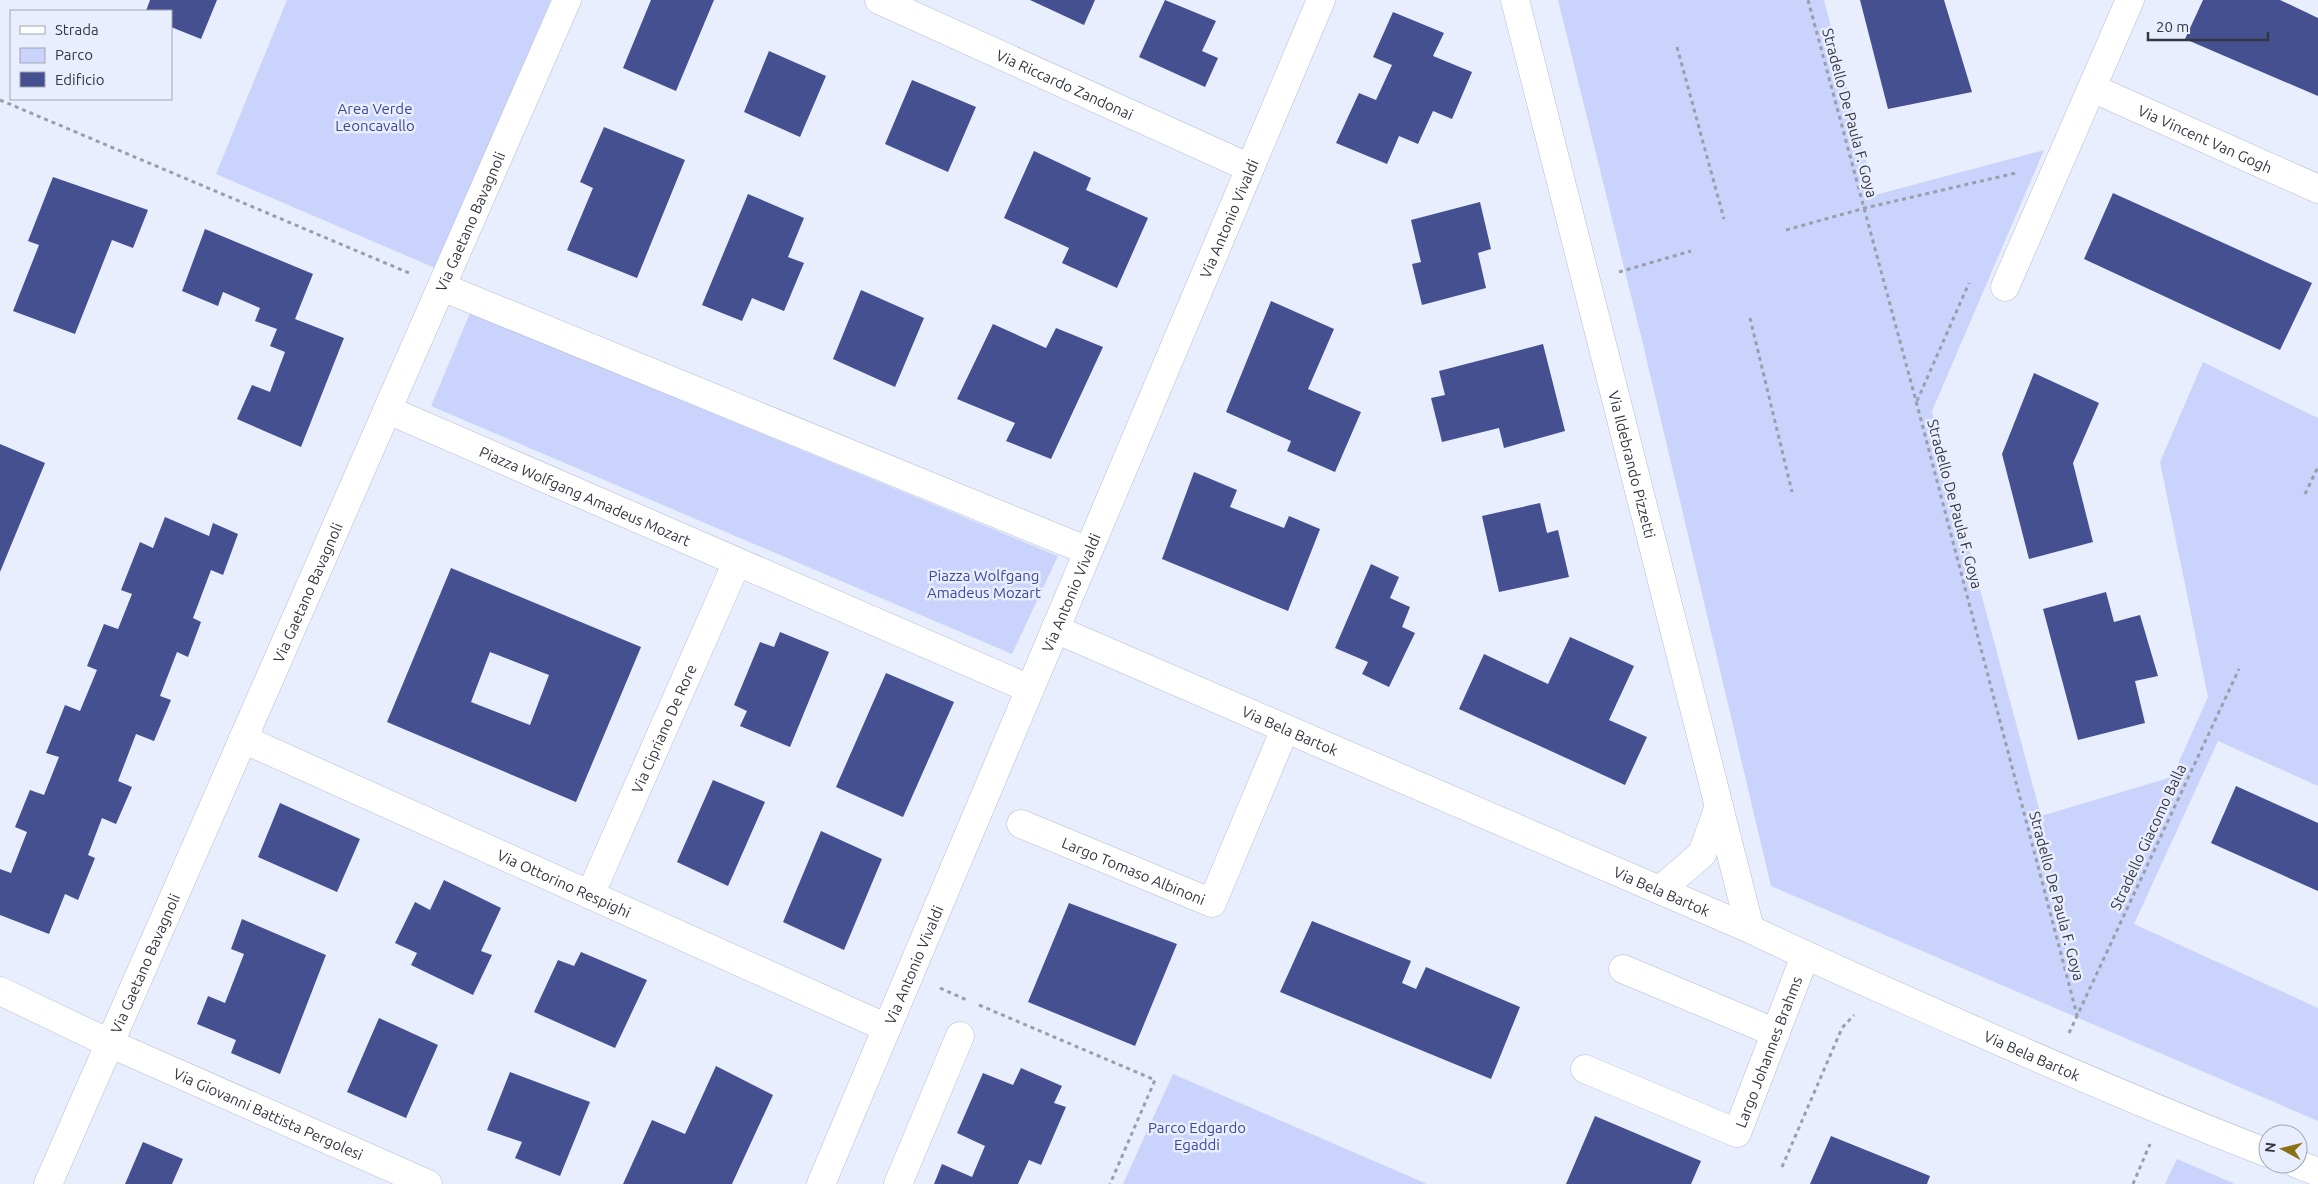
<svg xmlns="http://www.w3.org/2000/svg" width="2318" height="1184" font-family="Ubuntu,sans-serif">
<rect width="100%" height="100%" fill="#e9eefe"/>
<g fill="#c9d3fb">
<path d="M287,0H551L435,268L216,174Z"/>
<path d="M1558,0H1824L1875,195L2044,150L1932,411L2041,816L2172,777L2208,697L2160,462L2203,362L2318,418V786L2218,741L2134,924L2318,1008V1121L1771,886L1642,340Z"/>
<path d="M470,313L1058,556L1012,654L431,406Z"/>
<path d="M1173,1074L1427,1184H1123Z"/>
<path d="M2177,1159L2235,1184H2165Z"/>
</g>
<g fill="#445090" fill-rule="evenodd">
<path d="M150,0H217L201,39L171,27V11H146Z"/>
<path d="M651,0H714L676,91L623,68Z"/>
<path d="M1030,0H1095L1084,25Z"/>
<path d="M1165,0L1216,21L1202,51L1218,58L1205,87L1139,57Z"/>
<path d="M1860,0H1944L1972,92L1888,109Z"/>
<path d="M2203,0H2280L2318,18V96L2185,39Z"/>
<path d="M1393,12L1444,33L1433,56L1472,72L1452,119L1433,111L1418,144L1399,136L1387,164L1336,143L1359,93L1376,100L1392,65L1373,57Z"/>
<path d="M769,51L826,76L800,137L744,112Z"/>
<path d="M912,80L976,107L948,172L885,144Z"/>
<path d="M604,127L685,160L637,278L567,250L593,188L580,182Z"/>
<path d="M1034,151L1091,178L1086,190L1148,218L1117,288L1062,263L1069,248L1004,218Z"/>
<path d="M53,177L148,210L133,248L112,240L75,334L13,311L39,245L28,241Z"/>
<path d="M2113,193L2312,283L2280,350L2084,259Z"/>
<path d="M748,194L804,218L788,257L804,263L784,311L752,298L742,321L702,305Z"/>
<path d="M1480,202L1491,249L1478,253L1486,288L1422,305L1412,264L1421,262L1411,220Z"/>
<path d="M205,229L313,274L295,319L344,338L301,447L237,419L252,385L270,392L285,352L270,346L277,329L255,321L260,308L223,292L218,306L182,291Z"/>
<path d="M861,290L924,318L895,387L833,359Z"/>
<path d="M1271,301L1334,329L1308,389L1361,412L1335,472L1287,451L1291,441L1226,412Z"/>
<path d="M993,324L1046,348L1056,328L1103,347L1051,459L1006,441L1015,423L957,399Z"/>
<path d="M1543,344L1565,431L1504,448L1499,428L1442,442L1431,398L1445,395L1439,371Z"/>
<path d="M2034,373L2099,403L2073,463L2093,542L2029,559L2002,454Z"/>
<path d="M0,444L45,463L0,572Z"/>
<path d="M1194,472L1237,490L1230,507L1284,528L1289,516L1320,529L1288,611L1162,559Z"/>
<path d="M1540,503L1547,533L1558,530L1569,577L1499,592L1482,516Z"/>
<path d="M165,517L209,536L213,523L238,534L223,575L211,570L193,618L201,622L188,657L177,652L160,696L171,700L154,741L136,734L118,781L132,787L116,824L102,818L88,855L95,858L78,900L65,894L49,934L0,915V869L11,873L27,832L15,827L30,790L44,795L59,757L46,753L65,705L80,711L97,670L87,666L104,624L118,629L132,594L121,590L140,542L153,548Z"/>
<path d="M1371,564L1399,577L1390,598L1410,607L1402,627L1415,633L1389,687L1362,674L1368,662L1335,648Z"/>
<path d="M451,568L641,647L576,802L387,722ZM490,652L549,675L530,725L471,702Z"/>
<path d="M2106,592L2114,622L2140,615L2158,676L2135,681L2145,723L2078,740L2043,609Z"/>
<path d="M780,632L829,652L790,747L740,726L747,711L734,705L760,642L774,647Z"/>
<path d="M1570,637L1634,666L1609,720L1647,737L1625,785L1459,709L1484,654L1548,684Z"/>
<path d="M886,673L954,702L903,817L836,787Z"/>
<path d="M713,780L765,802L728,886L677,862Z"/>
<path d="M2236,786L2318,823V891L2211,843Z"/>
<path d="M280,803L360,839L337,892L258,857Z"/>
<path d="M821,831L882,859L844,950L783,922Z"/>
<path d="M444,880L501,908L481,951L492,955L473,995L411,965L417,953L395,943L415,902L430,910Z"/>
<path d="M1069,903L1177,944L1135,1046L1028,1002Z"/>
<path d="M242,919L326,955L280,1074L231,1053L236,1040L197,1024L208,996L225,1003L244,954L231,949Z"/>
<path d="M1312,921L1411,961L1402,983L1416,989L1426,967L1520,1007L1491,1079L1280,992Z"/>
<path d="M581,952L647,980L615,1048L534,1012L558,960L574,966Z"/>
<path d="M379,1018L438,1045L406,1118L347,1092Z"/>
<path d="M716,1066L773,1095L732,1184H623L652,1120L685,1134Z"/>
<path d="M1021,1068L1062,1086L1054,1103L1066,1107L1041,1165L1029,1160L1018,1184H934L942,1164L972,1177L985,1146L957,1133L983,1073L1013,1085Z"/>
<path d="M510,1072L590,1102L560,1176L515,1158L522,1142L487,1130Z"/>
<path d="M1595,1116L1701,1161L1691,1184H1566Z"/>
<path d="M1831,1136L1930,1176L1927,1184H1810Z"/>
<path d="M143,1142L183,1159L172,1184H125Z"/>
</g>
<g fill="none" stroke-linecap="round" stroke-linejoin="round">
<g stroke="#b4bbd5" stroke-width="29">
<g id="street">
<path id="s1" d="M879,0L1250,168"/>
<path id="s2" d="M1515,0L1750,929"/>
<path id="s3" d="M2092,88L2318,189"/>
<path d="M442,287L1088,551"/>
<path d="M2005,287L2130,0"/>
<path id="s4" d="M388,410L1030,689"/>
<path id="s5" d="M1055,629L1750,929C1822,964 1895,995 1967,1027C2067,1071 2166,1114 2268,1153"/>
<path id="s6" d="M243,739L887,1028"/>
<path id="s7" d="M1021,824L1212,903L1285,729"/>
<path d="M1660,890L1702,854L1719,806"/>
<path id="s8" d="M590,895L737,562"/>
<path d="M1623,969L1776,1033"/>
<path id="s9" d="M0,991L109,1043L428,1184"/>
<path id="s10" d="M1585,1069L1737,1133L1805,956"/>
<path d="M2297,1164L2318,1172"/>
<path id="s11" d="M48,1184L567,0"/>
<path id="s12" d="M821,1184L1321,0"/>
<path d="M898,1184L960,1036"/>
</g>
</g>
<g stroke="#9a9eab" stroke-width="3" stroke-dasharray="4 4" stroke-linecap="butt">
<path d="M1808,0L1916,401L2077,1015"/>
<path d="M1677,47L1724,219"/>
<path d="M0,100L409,273"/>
<path d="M1786,230L1865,208L2016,173"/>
<path d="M1619,272L1691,251"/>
<path d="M1750,318L1792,492"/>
<path d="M1917,401L1969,283"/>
<path d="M2305,494L2318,467"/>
<path d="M940,988L969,1001"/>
<path d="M979,1005L1155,1080L1110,1184"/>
<path d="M2069,1033L2239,669"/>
<path d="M1782,1167L1842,1028L1854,1015"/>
<path d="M2133,1184L2150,1144"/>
</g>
<use href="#street" stroke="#fff" stroke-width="28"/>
</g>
<g text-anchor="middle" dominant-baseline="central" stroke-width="5" stroke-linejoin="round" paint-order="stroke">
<g font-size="15" fill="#343641" stroke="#e9eefe">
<text stroke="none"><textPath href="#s1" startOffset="204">Via Riccardo Zandonai</textPath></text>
<text transform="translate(1850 113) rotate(75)">Stradello De Paula F. Goya</text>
<text stroke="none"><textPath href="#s3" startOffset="124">Via Vincent Van Gogh</textPath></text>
<text stroke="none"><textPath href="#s12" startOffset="1048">Via Antonio Vivaldi</textPath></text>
<text stroke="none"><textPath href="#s11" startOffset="1051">Via Gaetano Bavagnoli</textPath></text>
<text stroke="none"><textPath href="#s2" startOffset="479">Via Ildebrando Pizzetti</textPath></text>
<text stroke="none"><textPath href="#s4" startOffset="215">Piazza Wolfgang Amadeus Mozart</textPath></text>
<text transform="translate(1955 504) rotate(75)">Stradello De Paula F. Goya</text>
<text stroke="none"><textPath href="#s11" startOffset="646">Via Gaetano Bavagnoli</textPath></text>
<text stroke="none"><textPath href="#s12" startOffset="642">Via Antonio Vivaldi</textPath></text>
<text stroke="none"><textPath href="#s8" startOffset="182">Via Cipriano De Rore</textPath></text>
<text stroke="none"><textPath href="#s5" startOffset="256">Via Bela Bartok</textPath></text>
<text transform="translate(2148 837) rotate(-65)">Stradello Giacomo Balla</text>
<text stroke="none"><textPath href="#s7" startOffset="122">Largo Tomaso Albinoni</textPath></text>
<text stroke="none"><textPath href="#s6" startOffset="352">Via Ottorino Respighi</textPath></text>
<text stroke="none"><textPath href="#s5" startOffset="661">Via Bela Bartok</textPath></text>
<text transform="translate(2057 896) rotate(75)">Stradello De Paula F. Goya</text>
<text stroke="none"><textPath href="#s11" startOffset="241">Via Gaetano Bavagnoli</textPath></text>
<text stroke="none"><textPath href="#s12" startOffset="238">Via Antonio Vivaldi</textPath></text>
<text stroke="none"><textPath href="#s10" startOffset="252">Largo Johannes Brahms</textPath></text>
<text stroke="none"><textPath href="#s5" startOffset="1066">Via Bela Bartok</textPath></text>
<text stroke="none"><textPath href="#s9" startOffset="295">Via Giovanni Battista Pergolesi</textPath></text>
</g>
<g font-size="15" fill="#3d489c" stroke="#e9eefe">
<text x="375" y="108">Area Verde<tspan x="375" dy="17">Leoncavallo</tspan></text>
<text x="984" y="575">Piazza Wolfgang<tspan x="984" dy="17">Amadeus Mozart</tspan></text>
<text x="1197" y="1127">Parco Edgardo<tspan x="1197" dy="17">Egaddi</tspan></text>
</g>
</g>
<rect x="10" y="10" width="162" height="90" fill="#e9eefe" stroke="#a1a4b2"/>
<rect x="20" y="26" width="25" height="8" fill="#ffffff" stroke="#a1a4b2"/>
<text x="55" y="35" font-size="15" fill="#343641">Strada</text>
<rect x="20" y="48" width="25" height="15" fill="#c9d3fb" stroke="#a1a4b2"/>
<text x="55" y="60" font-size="15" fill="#343641">Parco</text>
<rect x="20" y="72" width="25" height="15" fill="#445090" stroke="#a1a4b2"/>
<text x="55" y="85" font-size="15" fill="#343641">Edificio</text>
<g transform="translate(2283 1149) rotate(277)"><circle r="24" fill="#e9eefe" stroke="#a1a4b2"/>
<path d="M0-4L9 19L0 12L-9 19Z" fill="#8a7316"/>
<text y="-8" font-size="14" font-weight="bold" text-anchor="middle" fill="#343641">N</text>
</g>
<path d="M2148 32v8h120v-8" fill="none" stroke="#343641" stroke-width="2.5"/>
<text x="2156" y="32" font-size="15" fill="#343641" stroke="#e9eefe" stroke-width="4" paint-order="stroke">20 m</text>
</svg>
